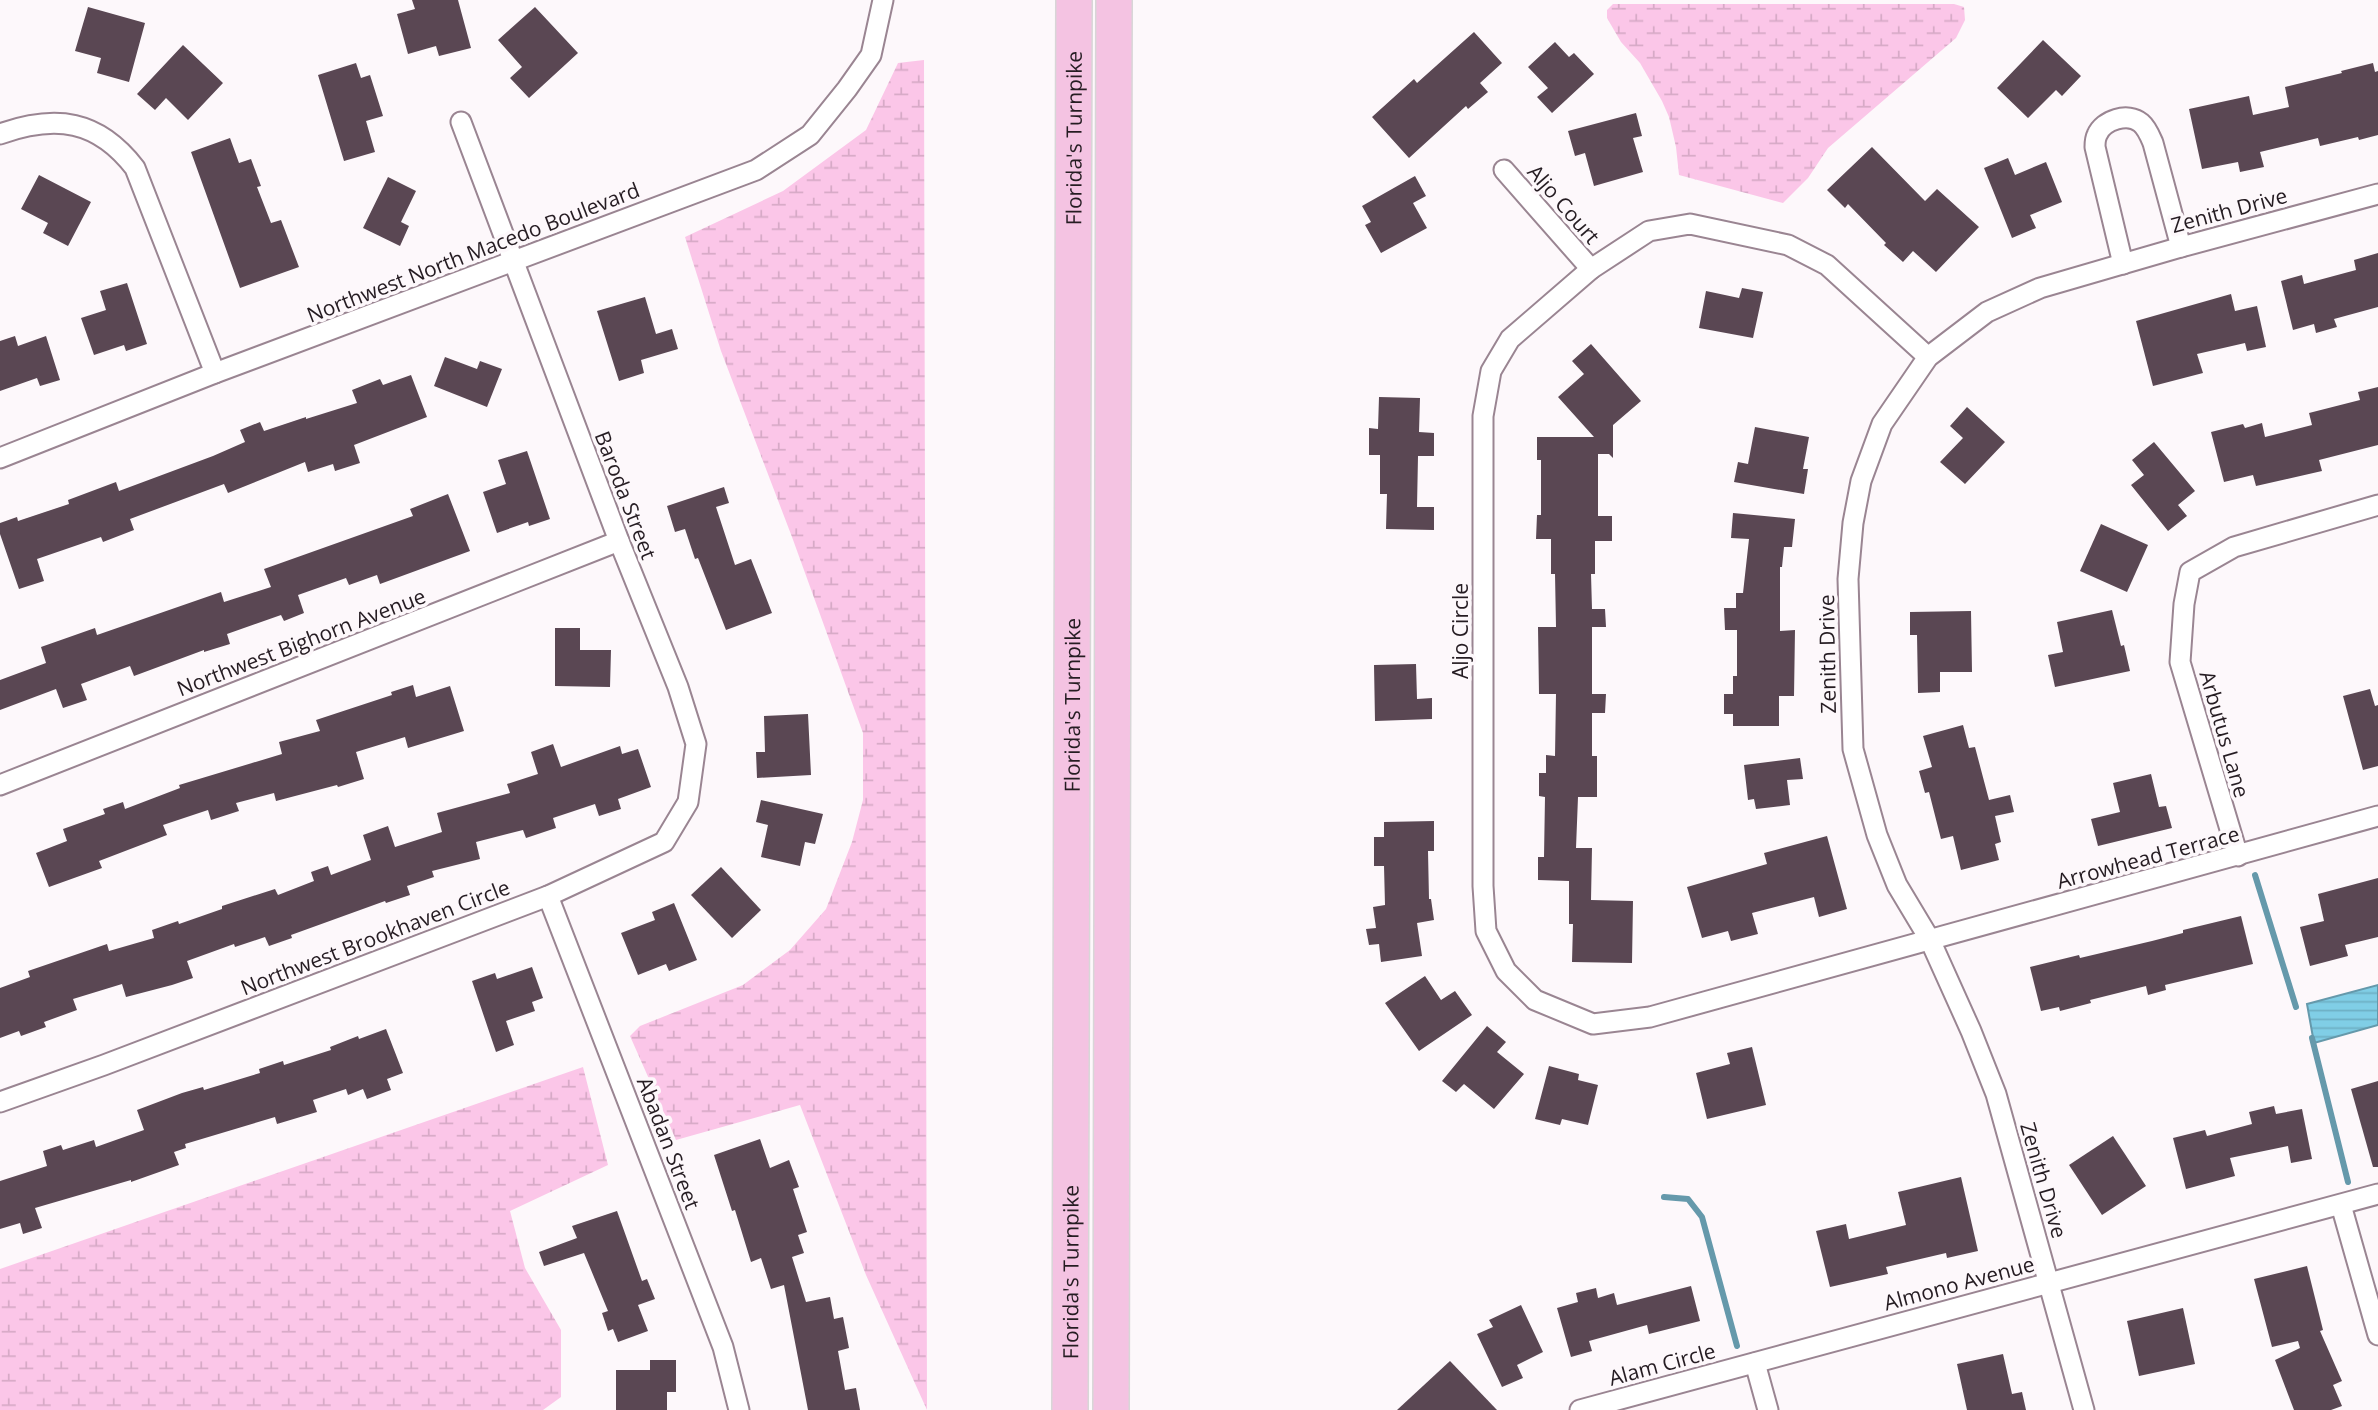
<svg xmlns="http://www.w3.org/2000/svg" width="2378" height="1410" font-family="'Open Sans',sans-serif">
<defs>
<pattern id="wetland-marsh" width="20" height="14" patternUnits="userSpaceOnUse" patternTransform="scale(1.75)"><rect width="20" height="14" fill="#fbc6e8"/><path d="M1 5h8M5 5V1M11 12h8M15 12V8" fill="none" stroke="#d7aac7"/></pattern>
<pattern id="water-rules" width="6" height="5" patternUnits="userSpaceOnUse" patternTransform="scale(1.75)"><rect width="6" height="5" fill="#80cee6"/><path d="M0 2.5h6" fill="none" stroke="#6eb0c5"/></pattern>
</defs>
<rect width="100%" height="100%" fill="#fdf8fb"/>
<g fill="url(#wetland-marsh)">
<path d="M1613,4H1954L1964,7L1965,20L1956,38L1828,148L1808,178L1783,203L1679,175L1676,147L1669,117L1662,101L1640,63L1621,42L1607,18V10Z"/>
<path d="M924,60L927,1410L866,1275L800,1105L676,1140L630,1036L640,1026L743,985L790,950L826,909L852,842L863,800V733L792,537L721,351L685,237L783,191L866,130L898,63Z"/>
<path d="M583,1067L608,1165L510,1211L525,1268L561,1330V1397L543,1410H0V1269Z"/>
</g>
<path fill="url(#water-rules)" stroke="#6599ab" stroke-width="2" d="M2378,985V1025L2314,1043L2307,1004Z"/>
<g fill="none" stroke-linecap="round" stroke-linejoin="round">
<g stroke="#6599ab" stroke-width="6">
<path d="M2255,875L2296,1007"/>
<path d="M2312,1038L2348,1182"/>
<path d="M1664,1197L1688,1199L1702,1217L1737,1346"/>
</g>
</g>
<g fill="#5a4753">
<path d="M412,0H458L471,48L439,56L436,46L408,54L397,14L415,9Z"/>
<path d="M88,7L145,23L129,82L97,73L101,58L75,51Z"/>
<path d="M535,7L578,53L529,98L510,78L522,67L498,40Z"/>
<path d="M1474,32L1502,63L1480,83L1488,92L1468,109L1466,106L1409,158L1372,117L1414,79L1417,83Z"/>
<path d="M2043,40L2081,76L2062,96L2056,90L2028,118L1997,88Z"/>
<path d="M1555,42L1569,57L1574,53L1594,74L1552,113L1537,97L1548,88L1528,67Z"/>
<path d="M183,45L223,83L188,120L166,98L155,110L137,94Z"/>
<path d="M356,63L361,78L370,75L383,116L366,121L375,152L344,161L318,75Z"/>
<path d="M2373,63L2375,72L2378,71V135L2359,140L2358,137L2320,146L2318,138L2260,152L2264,167L2240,172L2238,162L2202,169L2189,109L2249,96L2253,115L2289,107L2285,87L2342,73L2341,71Z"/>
<path d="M1636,113L1642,136L1633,138L1643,172L1594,186L1585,153L1575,156L1568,131Z"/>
<path d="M230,138L239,163L251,159L261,186L257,187L271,223L281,220L299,267L240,288L191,152Z"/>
<path d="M1872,147L1925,201L1937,189L1979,227L1936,272L1913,251L1903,262L1884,245L1886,243L1848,204L1845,208L1827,190Z"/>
<path d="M2008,158L2015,175L2046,162L2062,202L2030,215L2036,228L2012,238L1984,168Z"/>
<path d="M39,175L91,202L68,246L43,233L48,223L21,209Z"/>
<path d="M1415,176L1426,196L1413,203L1427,228L1381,253L1365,225L1371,222L1362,206Z"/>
<path d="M388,177L416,191L401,222L409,226L400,246L363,228Z"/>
<path d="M2378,253V307L2334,319L2337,327L2316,333L2314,324L2293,330L2281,281L2302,275L2304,284L2356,270L2354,260Z"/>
<path d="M127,283L147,344L126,351L124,345L94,355L81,318L106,310L100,291Z"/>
<path d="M1742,288L1763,292L1753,338L1699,328L1706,291L1739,298Z"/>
<path d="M2231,294L2235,311L2257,306L2266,347L2247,351L2245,343L2197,354L2203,373L2153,386L2136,321Z"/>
<path d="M645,297L656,334L672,329L678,349L641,360L644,373L619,381L597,311Z"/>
<path d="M15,336L18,346L46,336L60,380L40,386L37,378L0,391V341Z"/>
<path d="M1591,344L1641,401L1613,425V458L1609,454H1598V516H1612V541H1595V574H1591L1592,609H1605L1606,627H1592V694H1606L1605,713H1592V756H1597V797H1578L1576,848H1592L1591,900L1633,901L1632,963L1572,962L1573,924H1569V881L1538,880V857H1544L1545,797L1539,796V773H1546V755L1555,756L1556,694H1539L1538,627H1556L1555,574H1551V539H1536L1537,515H1541V460H1537V437H1594L1558,397L1584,374L1572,361Z"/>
<path d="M445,357L477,369L480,361L502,369L487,407L434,386Z"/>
<path d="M411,375L427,417L354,445L360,463L335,471L333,464L308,472L305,462L228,493L224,484L130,519L134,530L103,542L101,537L37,559L44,581L19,589L0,534V523L17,517L18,521L69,504L68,500L116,482L119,491L213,456L245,442L240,430L260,422L264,431L306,417V419L357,403L352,390L380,379L383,385Z"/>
<path d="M2378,387V445L2319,460L2322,471L2256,486L2253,475L2224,482L2211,432L2243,424L2245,428L2262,423L2265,437L2312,425L2309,413L2360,400L2358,392Z"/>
<path d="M1379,397L1420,398L1419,432L1434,433V456H1418L1417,507H1434V530L1386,529L1387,494H1380V455H1369V428L1378,429Z"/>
<path d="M1967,407L2005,442L1965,484L1940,462L1963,438L1950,426Z"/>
<path d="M1755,427L1809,437L1803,469H1808L1804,494L1734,482L1738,462L1748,464Z"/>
<path d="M2154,442L2195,491L2178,505L2187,516L2168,531L2131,485L2144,475L2132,460Z"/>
<path d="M527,451L550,519L529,526L528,522L497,533L483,492L506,484L498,460Z"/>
<path d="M724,487L729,503L716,507L735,565L751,559L772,613L726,630L698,558L695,559L685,529L675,532L667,506Z"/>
<path d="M448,494L470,551L380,584L377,575L349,585L346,578L298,595L304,613L284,621L281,615L227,634L230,644L204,652V650L134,676L130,666L81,684L87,700L63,708L56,689L0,710V680L46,663L41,647L95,628L97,635L221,592L224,602L271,587L264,569L413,516L410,509Z"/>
<path d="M1733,513L1795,519L1792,547H1784L1782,567H1780V631L1795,630L1794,696H1779V726H1733V714H1724V694H1733V676H1737V630H1725L1724,608H1736V593H1743L1749,539L1731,538Z"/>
<path d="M2101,524L2148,545L2127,592L2080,571Z"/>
<path d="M2112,610L2121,646L2124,645L2130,671L2055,687L2048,655L2063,652L2057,622Z"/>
<path d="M1971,611L1972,672H1940V692L1918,693L1917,635H1910V612Z"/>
<path d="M555,628H580V650H611L610,687L555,686Z"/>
<path d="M1416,664L1417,699L1432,698V719L1375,721L1374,665Z"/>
<path d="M413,685L416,697L450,686L464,731L408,748L405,737L356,752L364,779L338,787L337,785L276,801L274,793L236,803L239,811L211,820L208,810L163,825L167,835L99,861L102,868L49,887L36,853L67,841L63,829L105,814L103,809L123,802L125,809L180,788L179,785L282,754L279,742L320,731L316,720L392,695L391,692Z"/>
<path d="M2370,689L2375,706L2378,705V766L2363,770L2343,696Z"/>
<path d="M808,714L811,775L757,778L756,752H765L764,716Z"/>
<path d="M1963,725L1969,748L1975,747L1989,800L2010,795L2014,812L1995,816L2001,842L1995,844L1999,860L1961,870L1953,836L1941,839L1929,792L1925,793L1919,771L1932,767L1923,736Z"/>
<path d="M553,744L561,767L620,746L622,754L638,749L651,787L618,799L621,809L599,816L595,804L553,818L556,828L526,838L523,830L476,842L480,859L432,871L434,877L407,886L410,895L386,903L385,901L291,935L292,938L269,946L265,937L235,947L234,944L187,961L193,978L172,985L126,997L122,984L73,999L77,1010L44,1022L46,1027L21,1036L19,1031L0,1038V988L30,977L28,971L107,944L109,951L154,938L152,930L178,921L179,924L222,909V906L275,889L278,895L314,881L311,872L328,866L331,875L371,860L363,835L388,826L395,847L442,832L437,813L510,793L507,784L538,774L531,752Z"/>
<path d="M1800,758L1803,779L1787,780L1790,805L1756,809L1754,799L1748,800L1744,765Z"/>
<path d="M2151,774L2159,807L2166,806L2172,828L2098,846L2091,819L2120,812L2113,783Z"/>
<path d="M761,800L823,814L815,844L805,842L800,866L761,857L768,825L756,822Z"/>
<path d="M1434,821V851H1428L1429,899H1431L1434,920L1417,923L1422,956L1381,962L1379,944L1369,945L1366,929L1376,928L1373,907L1385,905L1384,866H1374V837H1384V822Z"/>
<path d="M1827,836L1847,909L1819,917L1814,897L1752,913L1758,934L1731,941L1728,931L1702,938L1687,887L1767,864L1764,853Z"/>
<path d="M721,867L761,910L732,938L691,895Z"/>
<path d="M2378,878V937L2345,945L2348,956L2310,966L2300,927L2324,921L2318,894Z"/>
<path d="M674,903L697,960L669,971L666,964L638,975L621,933L655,920L652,912Z"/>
<path d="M2241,916L2253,964L2165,985L2166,990L2148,995L2146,986L2090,1000L2091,1003L2060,1011L2059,1007L2041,1011L2030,967L2079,955L2080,958L2152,941L2183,933V930Z"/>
<path d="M532,967L543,998L532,1002L535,1011L506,1021L514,1045L496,1052L472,981L495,973L497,979Z"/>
<path d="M1425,976L1441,1000L1455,991L1472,1015L1419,1051L1385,1003Z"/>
<path d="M1487,1026L1506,1042L1497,1052L1524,1074L1494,1109L1464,1084L1456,1092L1442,1081Z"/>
<path d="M386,1029L403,1073L387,1079L391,1090L367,1099L363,1089L348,1095L346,1089L313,1100L317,1112L277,1124L275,1117L185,1144L186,1148L174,1152L179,1165L131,1182V1180L35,1208L42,1228L23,1234L20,1223L0,1229V1181L47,1166L43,1151L61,1145L63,1150L94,1140L96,1147L144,1130L137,1110L182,1093L203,1087L204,1090L260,1073L259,1069L283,1061L284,1065L331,1050L330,1047L358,1036L359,1039Z"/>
<path d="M1752,1047L1766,1105L1707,1119L1696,1073L1730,1064L1727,1053Z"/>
<path d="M1549,1066L1579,1074L1578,1080L1598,1085L1588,1125L1562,1119L1560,1125L1535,1119Z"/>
<path d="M2378,1081V1167H2373L2351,1089Z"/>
<path d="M2274,1106L2276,1114L2302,1109L2312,1159L2291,1163L2288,1146L2230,1158L2235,1176L2186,1189L2173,1138L2205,1130L2207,1136L2252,1124L2249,1112Z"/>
<path d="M2113,1136L2146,1186L2102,1215L2069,1165Z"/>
<path d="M760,1139L770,1168L789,1160L799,1187L793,1189L807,1232L798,1235L804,1253L792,1257L806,1302L830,1297L834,1319L843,1317L849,1348L838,1351L845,1390L856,1388L860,1410H808L784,1285L771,1289L761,1258L751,1262L735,1210L732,1211L714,1155Z"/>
<path d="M1961,1177L1978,1251L1947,1258L1946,1253L1886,1267L1888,1274L1830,1287L1816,1231L1846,1224L1849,1239L1906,1225L1898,1192Z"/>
<path d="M617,1211L642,1281L647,1279L655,1299L638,1305L648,1331L618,1342L613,1329L608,1331L602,1313L608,1311L584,1253L544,1266L539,1252L577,1238L572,1226Z"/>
<path d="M2307,1266L2323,1330L2320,1331L2342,1381L2333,1385L2342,1406L2331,1410H2294L2275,1360L2300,1348L2298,1341L2272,1347L2254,1279Z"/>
<path d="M1691,1286L1700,1321L1649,1334L1647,1325L1589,1341L1592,1351L1571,1357L1557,1308L1578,1302L1576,1293L1596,1288L1598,1298L1614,1293L1617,1305Z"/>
<path d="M1521,1305L1543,1352L1517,1365L1523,1378L1502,1387L1477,1334L1493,1327L1489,1320Z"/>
<path d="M2183,1308L2195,1364L2139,1376L2127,1321Z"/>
<path d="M2003,1354L2012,1394L2022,1392L2026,1410H1967L1957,1364Z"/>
<path d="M650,1360H676V1392H667V1410H616V1370H650Z"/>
<path d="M1450,1361L1497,1410H1397Z"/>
</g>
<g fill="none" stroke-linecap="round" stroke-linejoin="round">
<g stroke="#9a8592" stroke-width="23">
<g id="minor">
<path d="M0,134C56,114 98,120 135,168L215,373"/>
<path d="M1504,170L1591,269"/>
<path d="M2123,264L2095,147C2095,143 2095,139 2097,135C2103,120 2128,112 2141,123C2147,128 2150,136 2153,143L2181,247"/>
<path d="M1928,357L1827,265L1788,245L1690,224L1649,231L1591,269L1510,339L1491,371L1483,416V886L1486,931L1506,971L1535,1000L1593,1024L1650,1017L2378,816"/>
<path d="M0,458L215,373L756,170L810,135L847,89L871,55L883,0"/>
<path d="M0,785L619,541"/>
<path d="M2238,856L2180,662L2184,604L2190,572L2234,547L2378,505"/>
<path d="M548,896L723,1347L739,1410"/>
<path d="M0,1102L104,1065L548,896L664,842L688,802L696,744L678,687L619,541L461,122"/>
<path d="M2341,1205L2378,1335"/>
<path d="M1755,1363L1768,1410"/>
<path d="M1580,1410L2378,1194"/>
<path d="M2084,1410L1996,1094L1971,1031L1930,940L1897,885L1877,835L1853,749L1848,579L1853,523L1861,481L1882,424L1928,357L1987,312L2040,288L2181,247L2378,194"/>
</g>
</g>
<g stroke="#d8d6d7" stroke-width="38">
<g id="motorway">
<path id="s1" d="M1070,1410L1074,0"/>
<path d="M1111,1410L1114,0"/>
</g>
</g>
<use href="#minor" stroke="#fff" stroke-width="19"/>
<use href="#motorway" stroke="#f4c3e2" stroke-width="35"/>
</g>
<g text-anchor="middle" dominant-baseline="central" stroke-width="7" stroke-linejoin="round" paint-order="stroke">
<g font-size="21" fill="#251c22" stroke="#fdf8fb">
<text stroke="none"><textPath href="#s1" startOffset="1272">Florida's Turnpike</textPath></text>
<text transform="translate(1564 204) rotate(49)">Aljo Court</text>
<text transform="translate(2229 210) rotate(-15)">Zenith Drive</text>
<text transform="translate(473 252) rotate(-21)">Northwest North Macedo Boulevard</text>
<text transform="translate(626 495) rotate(69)">Baroda Street</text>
<text transform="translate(1460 631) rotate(-90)">Aljo Circle</text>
<text transform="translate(301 642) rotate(-21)">Northwest Bighorn Avenue</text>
<text transform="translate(1827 654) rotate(-91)">Zenith Drive</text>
<text stroke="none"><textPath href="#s1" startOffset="705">Florida's Turnpike</textPath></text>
<text transform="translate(2225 734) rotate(74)">Arbutus Lane</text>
<text transform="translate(2148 857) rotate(-15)">Arrowhead Terrace</text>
<text transform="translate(375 937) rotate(-21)">Northwest Brookhaven Circle</text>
<text transform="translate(669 1143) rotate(69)">Abadan Street</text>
<text transform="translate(2044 1180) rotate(74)">Zenith Drive</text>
<text stroke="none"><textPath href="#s1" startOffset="138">Florida's Turnpike</textPath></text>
<text transform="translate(1959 1283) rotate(-15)">Almono Avenue</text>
<text transform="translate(1662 1364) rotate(-15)">Alam Circle</text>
</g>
</g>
</svg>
